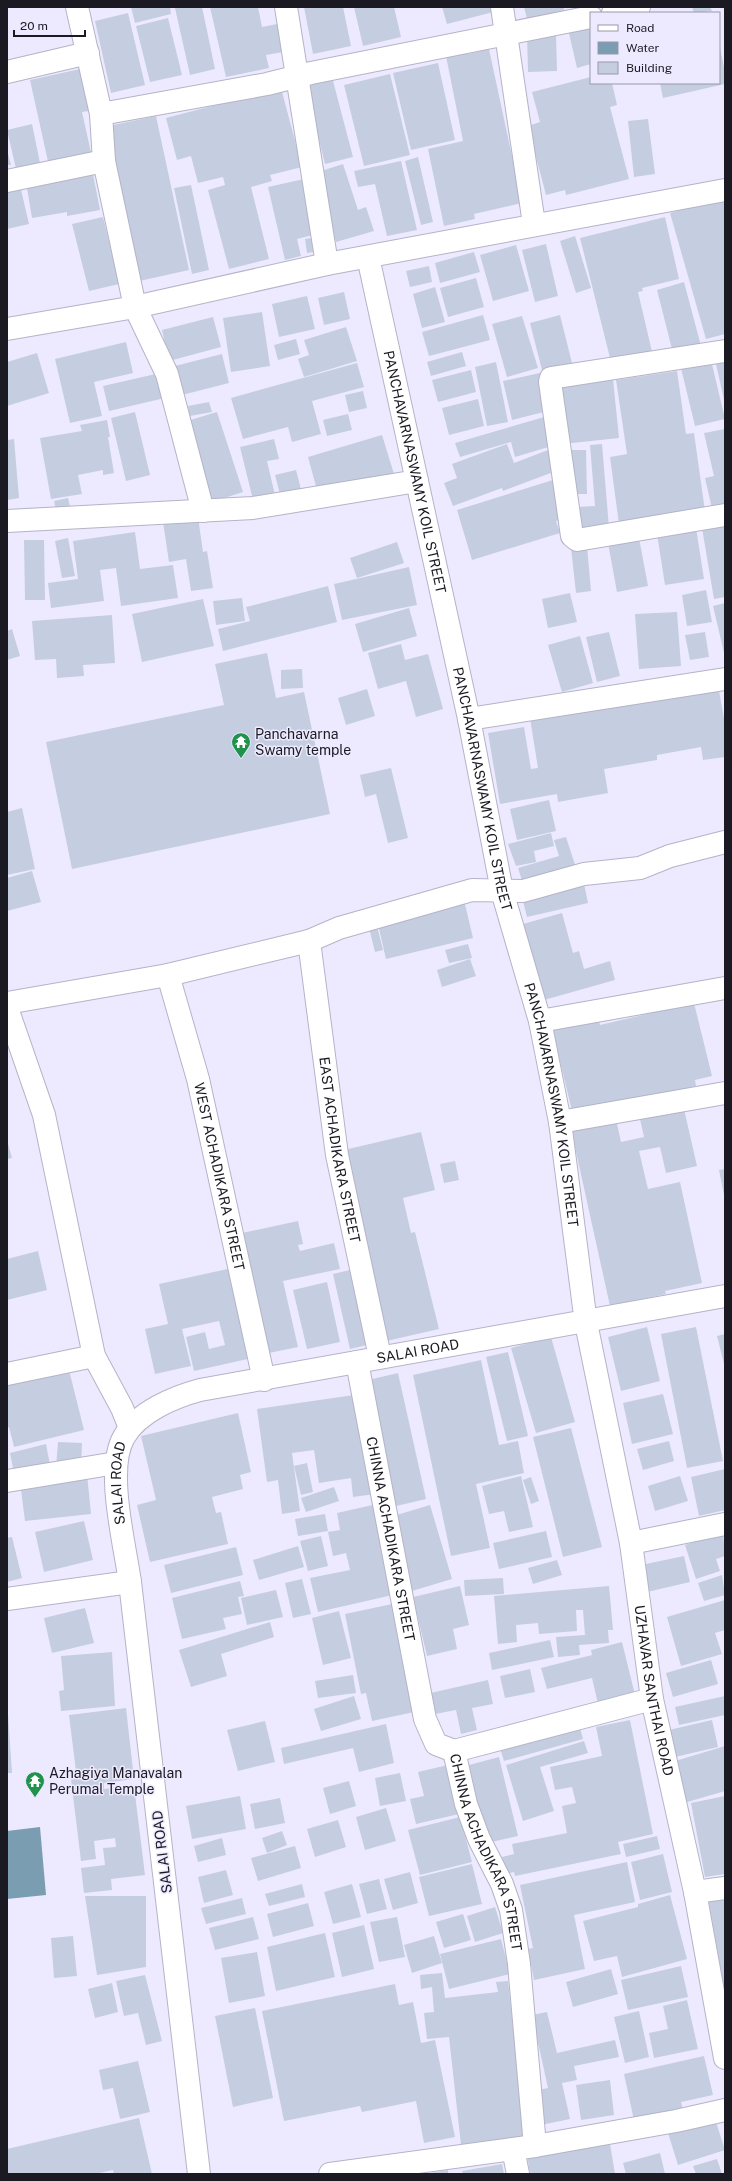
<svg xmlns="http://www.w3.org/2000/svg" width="732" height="2181" font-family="'Public Sans',sans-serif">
<rect width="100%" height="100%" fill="#edeaff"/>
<path fill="#7b9db2" d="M40,1827L46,1895L7,1899V1831Z"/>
<g fill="#c4cee0">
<path d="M131,7H170L171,14L135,23Z"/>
<path d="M180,7H202L215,69L190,75L175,8Z"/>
<path d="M210,7H258L262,27L277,24L283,52L266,55L269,68L226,77Z"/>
<path d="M304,7H343L351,46L313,54Z"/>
<path d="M354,7H394L401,37L363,46Z"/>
<path d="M442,7H496L497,11L447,24Z"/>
<path d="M524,7H564V10L527,19Z"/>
<path d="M692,7H710L712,11L694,13Z"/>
<path d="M128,13L145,85L111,93L95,21Z"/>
<path d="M168,18L182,75L150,82L136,26Z"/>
<path d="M588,24L591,38V64L577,68L568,29Z"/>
<path d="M556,34L557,71L528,72L527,35Z"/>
<path d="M467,46L468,54L489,49L522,203L474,214L475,219L444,226L428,149L463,141L445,51Z"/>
<path d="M720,48L725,72V84L663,98L660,83H719Z"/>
<path d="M438,63L455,140L411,150L393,73Z"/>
<path d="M80,69L89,111L82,112L92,157L49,166L30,80Z"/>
<path d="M390,74L410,155L364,166L344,85Z"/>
<path d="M332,77L353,157L325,164L305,84Z"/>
<path d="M591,77V83H612L617,105L610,107L629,179L566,195L565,190L546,195L528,126L540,122L532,92Z"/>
<path d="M281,88L302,167L270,175L272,181L251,187L269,259L229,269L208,190L225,185L223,177L198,183L191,156L177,160L166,118Z"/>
<path d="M156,116L189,270L135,282L104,127Z"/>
<path d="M648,119L655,174L634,177L628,121Z"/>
<path d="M32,124L41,168L17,173L7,130Z"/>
<path d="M7,150L11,165H7Z"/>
<path d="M418,157L433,222L421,225L405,161Z"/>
<path d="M401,161L417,230L387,236L375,184L358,187L354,171Z"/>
<path d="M343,164L358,210L366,207L374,231L336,242L315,173Z"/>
<path d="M92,169L100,210L67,216V212L32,218L26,182Z"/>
<path d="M304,179L317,234L297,239L301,256L285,260L268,187Z"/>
<path d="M19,181L29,224L7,229V183Z"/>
<path d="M191,185L209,270L192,274L174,188Z"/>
<path d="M725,197V334L706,339L670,213Z"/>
<path d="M103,217L119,284L89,291L72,224Z"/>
<path d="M665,217L679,279L642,288L643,291L638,292L653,356L612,366L580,238Z"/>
<path d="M575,236L591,288L576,293L560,241Z"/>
<path d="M317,237L319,251L307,253L305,239Z"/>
<path d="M546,244L558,296L535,302L522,250Z"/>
<path d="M516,245L529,291L493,301L480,255Z"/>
<path d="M474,252L480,272L440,283L435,263Z"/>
<path d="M429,266L432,282L410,287L406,271Z"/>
<path d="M476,278L484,307L448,317L440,288Z"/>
<path d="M684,282L701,346L673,353L657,290Z"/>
<path d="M435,287L445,322L422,328L413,294Z"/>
<path d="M344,292L350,319L324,325L318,298Z"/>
<path d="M307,296L315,329L279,337L272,304Z"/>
<path d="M262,312L270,366L231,372L223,318Z"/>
<path d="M483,315L490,340L429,356L422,332Z"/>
<path d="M560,315L573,367L543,374L530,323Z"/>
<path d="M522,316L538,368L507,377L492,324Z"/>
<path d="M213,317L221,347L169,361L162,330Z"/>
<path d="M346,327L357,361L304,377L298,359L309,355L304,340Z"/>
<path d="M296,339L300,354L278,360L274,345Z"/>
<path d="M126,342L133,373L94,382L102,416L70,423L55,359Z"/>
<path d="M462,352L466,366L431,376L427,362Z"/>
<path d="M37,353L49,393L7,406V362Z"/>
<path d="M222,354L229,383L182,395L175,366Z"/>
<path d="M711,360L725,419L695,426L681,368Z"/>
<path d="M496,362L508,422L487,426L475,367Z"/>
<path d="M725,362V400H724L716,364Z"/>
<path d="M357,363L364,387L312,401L321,434L292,442L288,427L243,439L231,398Z"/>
<path d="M471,370L476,392L438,402L432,380Z"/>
<path d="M677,371L686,434L694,433L705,511L619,524L610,457L627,454L616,380Z"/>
<path d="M160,373L165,398L109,411L103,386Z"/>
<path d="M540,373L548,411L512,420L503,381Z"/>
<path d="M613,379L619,438L563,444L556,385Z"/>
<path d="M363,391L367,408L349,412L345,395Z"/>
<path d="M478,399L484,426L449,435L442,408Z"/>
<path d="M209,402L212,412L190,416L188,406Z"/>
<path d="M135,412L150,475L126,481L111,418Z"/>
<path d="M217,412L243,492L212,502L187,421Z"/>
<path d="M348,414L352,430L327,436L323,420Z"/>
<path d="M544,417L552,446L515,457L511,442L460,457L455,443Z"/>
<path d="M107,420L110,437H108L114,473L103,475V470L78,475L82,494L51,499L40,438L82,431L80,425Z"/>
<path d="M725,429V511L713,513L705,478L714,476L704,433Z"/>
<path d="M382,435L394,474L317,490L308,457Z"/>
<path d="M14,439L19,498L7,500V440Z"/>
<path d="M274,439L279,459L267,461L275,495L253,500L240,447Z"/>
<path d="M507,444L514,463L548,450L556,471L503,491L502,488L453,506L444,483L457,478L452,464Z"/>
<path d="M602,444L609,528L579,531L577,507L595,506L590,445Z"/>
<path d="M568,450H586L587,494H569Z"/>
<path d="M296,470L302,493L281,498L275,475Z"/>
<path d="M556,479L568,518L556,521L560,533L472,560L457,510Z"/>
<path d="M68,498L71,511L57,514L54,501Z"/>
<path d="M198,517L203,552L207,551L213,588L191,591L186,559L169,562L163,522Z"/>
<path d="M725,524V597L714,599L702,528Z"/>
<path d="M696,528L704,579L665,585L657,534Z"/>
<path d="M135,532L140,569L173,565L178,598L121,606L116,568L100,570L104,601L51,608L48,583L78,579L73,541Z"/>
<path d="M68,538L75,576L62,578L55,541Z"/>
<path d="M639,538L648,586L617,592L608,543Z"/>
<path d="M24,540H44L45,600H25Z"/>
<path d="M397,542L404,563L357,578L350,558Z"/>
<path d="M587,546L591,591L576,593L571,548Z"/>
<path d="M409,567L417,605L342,620L334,584Z"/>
<path d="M328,586L337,622L223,651L218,629L250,621L246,607Z"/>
<path d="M706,590L712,622L687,626L682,595Z"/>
<path d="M570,593L577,622L548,628L542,599Z"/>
<path d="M242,598L245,621L216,625L213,601Z"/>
<path d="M203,599L214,646L142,662L132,614Z"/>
<path d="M725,603V653H724L713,606Z"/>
<path d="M409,608L417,636L363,652L355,624Z"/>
<path d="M677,612L681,666L639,669L635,614Z"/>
<path d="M112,615L115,663L83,665L84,676L57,678L56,659L35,660L32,621Z"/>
<path d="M12,629L20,656L7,660V631Z"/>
<path d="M609,632L620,676L597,682L586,637Z"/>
<path d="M705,632L709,657L690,660L685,635Z"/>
<path d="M580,636L593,683L562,692L548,645Z"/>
<path d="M401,644L405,660L428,654L443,709L416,717L406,681L378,689L368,653Z"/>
<path d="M267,653L276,698L304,692L330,814L72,869L46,742L224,705L215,664Z"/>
<path d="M302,669L303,688L281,689V670Z"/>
<path d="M718,685L725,724V757L703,760L701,747L657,755V760L604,769L608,793L558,802L557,794L500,804L488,733L524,727L531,769L538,768L530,718Z"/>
<path d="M367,689L375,716L346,725L338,698Z"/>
<path d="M391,768L408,838L388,843L376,794L365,797L360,775Z"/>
<path d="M549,800L556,831L517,840L510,809Z"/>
<path d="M22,808L35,869L7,875V812Z"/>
<path d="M551,833L554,846L534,851L536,862L516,866L508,844Z"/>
<path d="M566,837L577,871L524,887L518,868L559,856L554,840Z"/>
<path d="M32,871L41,902L7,911V878Z"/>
<path d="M583,879L588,903L527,917L523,901Z"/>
<path d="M464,900L473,938L386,959L377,920Z"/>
<path d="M562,913L573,953L579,951L584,969L610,961L615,980L544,1000L523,924Z"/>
<path d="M376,922L383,950L375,952L368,924Z"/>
<path d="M468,944L472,958L449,963L445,950Z"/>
<path d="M470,959L476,976L442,987L437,970Z"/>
<path d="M694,1003L712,1076L695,1080L696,1086L573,1115L552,1028L598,1017L600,1025Z"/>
<path d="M684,1109L697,1166L666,1173L660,1147L639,1151L648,1189L680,1182L702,1283L665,1291L666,1294L610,1306L571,1129L616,1119L621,1142L644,1137L640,1119Z"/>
<path d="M421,1132L435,1190L403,1198L411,1233L415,1232L439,1329L382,1342L344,1150Z"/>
<path d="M7,1140L12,1158L7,1159Z"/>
<path d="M455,1161L459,1180L444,1183L440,1164Z"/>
<path d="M725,1169V1195H724L719,1170Z"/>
<path d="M298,1221L303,1244L298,1245L300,1251L334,1243L340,1269L283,1281L298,1347L264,1354L237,1234Z"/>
<path d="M38,1251L47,1290L7,1300V1259Z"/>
<path d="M232,1268L252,1358L194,1371L186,1337L205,1332L209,1349L225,1345L219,1321L182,1329L191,1366L155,1374L145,1329L168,1324L159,1284Z"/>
<path d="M354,1269L371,1344L350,1349L333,1274Z"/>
<path d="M327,1282L340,1342L307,1349L293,1290Z"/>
<path d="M647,1327L660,1381L621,1391L608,1337Z"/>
<path d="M696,1327L723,1461L687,1468L661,1334Z"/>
<path d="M725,1334V1364H724L717,1336Z"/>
<path d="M551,1337L575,1422L536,1433L511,1348Z"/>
<path d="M508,1352L528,1436L507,1441L486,1357Z"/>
<path d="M481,1360L499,1445L518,1441L524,1473L476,1484L490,1548L451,1556L413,1375Z"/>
<path d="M69,1370L84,1430L14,1447L9,1427L7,1428V1382Z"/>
<path d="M398,1373L426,1499L392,1507L364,1381Z"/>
<path d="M361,1394L375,1494L353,1497L351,1478L319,1483L314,1450L292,1453L300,1511L282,1514L278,1480L267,1482L257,1409Z"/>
<path d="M663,1394L673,1434L632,1444L623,1403Z"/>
<path d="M238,1413L251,1472L240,1475L243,1489L212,1497L216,1513L221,1512L228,1544L150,1562L137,1505L156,1500L141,1436Z"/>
<path d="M571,1428L602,1547L563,1557L533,1437Z"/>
<path d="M669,1441L674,1461L643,1470L637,1449Z"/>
<path d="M58,1442L82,1443L81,1468L56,1467Z"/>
<path d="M46,1444L50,1465L14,1473L10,1453Z"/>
<path d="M307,1463L313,1492L301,1495L294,1466Z"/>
<path d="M725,1469V1510L699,1516L691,1477Z"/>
<path d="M87,1474L91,1514L25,1521L20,1482Z"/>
<path d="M521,1476L533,1527L509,1532L504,1511L489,1514L482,1486Z"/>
<path d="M680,1476L688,1501L655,1511L648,1486Z"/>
<path d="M531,1477L539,1501L531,1504L523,1480Z"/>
<path d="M334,1487L339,1501L306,1512L301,1498Z"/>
<path d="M377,1504L397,1594L318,1612L310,1578L350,1570L346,1553L333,1556L328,1532L340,1530L337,1513Z"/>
<path d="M430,1505L452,1579L412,1591L390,1517Z"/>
<path d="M325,1514L328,1531L298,1536L295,1519Z"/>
<path d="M84,1521L93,1560L44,1572L35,1532Z"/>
<path d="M546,1531L552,1557L499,1569L493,1543Z"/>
<path d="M723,1532L725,1556L716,1559L720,1571L696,1579L685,1545Z"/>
<path d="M321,1536L328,1566L308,1571L300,1541Z"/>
<path d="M12,1537L22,1578L7,1582V1538Z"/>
<path d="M298,1546L304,1567L259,1580L253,1560Z"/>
<path d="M236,1547L243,1575L171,1593L164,1565Z"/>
<path d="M684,1556L690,1582L647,1592L641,1565Z"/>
<path d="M557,1560L562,1575L533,1584L528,1568Z"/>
<path d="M722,1575L725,1595L704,1601L698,1583Z"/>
<path d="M503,1578L504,1594L465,1596L464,1580Z"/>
<path d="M302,1579L311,1614L293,1618L285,1583Z"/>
<path d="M240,1581L244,1596L238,1597L242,1614L223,1618L226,1629L182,1639L172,1598Z"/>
<path d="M460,1586L469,1625L453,1629L457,1649L427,1656L413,1597Z"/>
<path d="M609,1586L613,1630H608L609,1643L579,1645L580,1655L558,1657L556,1637L585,1635L583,1610H576L577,1631L539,1634L538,1623L516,1625L517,1642L498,1644L494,1596Z"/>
<path d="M276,1590L283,1617L247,1625L241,1598Z"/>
<path d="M725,1600V1630L715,1633L722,1654L681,1666L667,1617Z"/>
<path d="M397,1603L419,1711L372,1721L366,1693L361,1694L345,1614Z"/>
<path d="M85,1608L94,1643L52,1653L44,1618Z"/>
<path d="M339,1611L351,1658L323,1665L312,1618Z"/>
<path d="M270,1622L274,1637L221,1654L227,1676L191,1687L179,1650Z"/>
<path d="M550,1640L554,1657L492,1670L489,1653Z"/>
<path d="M622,1642L636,1699L599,1708L592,1678L547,1689L541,1668L592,1655L591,1650Z"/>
<path d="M112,1652L115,1706L61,1711L59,1691L64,1690L61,1656Z"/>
<path d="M711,1660L718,1684L673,1697L666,1673Z"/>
<path d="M530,1669L535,1692L505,1698L500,1676Z"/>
<path d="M353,1675L356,1693L318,1698L315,1681Z"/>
<path d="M488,1680L493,1704L472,1708L477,1730L461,1734L456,1710L430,1715L426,1694Z"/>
<path d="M354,1696L361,1719L321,1731L314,1709Z"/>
<path d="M725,1696V1715L679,1725L675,1707Z"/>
<path d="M7,1699L12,1773H7Z"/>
<path d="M126,1708L134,1779L104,1783V1789L134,1786L145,1875L111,1879L112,1890L84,1893L81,1868L105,1865L103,1848L116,1847L115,1838L94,1841L96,1859L81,1861L70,1771H76L69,1715Z"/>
<path d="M630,1720L653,1834L618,1842L621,1854L515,1876L514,1872L506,1874L502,1857L514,1854L512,1844L567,1833L562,1806L576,1803L572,1787L555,1790L550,1767L602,1756L596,1727Z"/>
<path d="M712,1720L718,1747L675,1757L669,1730Z"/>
<path d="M265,1721L275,1762L238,1771L227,1730Z"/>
<path d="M578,1721L583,1739L504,1761L499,1745Z"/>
<path d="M386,1724L394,1763L359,1772L353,1748L284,1764L281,1748Z"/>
<path d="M584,1741L588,1753L540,1767L554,1811L523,1821L506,1765Z"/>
<path d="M725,1746V1791L684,1803L672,1762Z"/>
<path d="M499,1757L518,1836L487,1843L469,1765Z"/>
<path d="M448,1765L459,1814L416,1824L410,1799L424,1796L418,1772Z"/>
<path d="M400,1773L406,1801L380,1806L375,1778Z"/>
<path d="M349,1781L356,1806L330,1814L323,1788Z"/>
<path d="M240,1796L246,1829L192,1839L186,1806Z"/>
<path d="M725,1796V1874L705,1877L691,1803Z"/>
<path d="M280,1798L285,1823L255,1829L250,1804Z"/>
<path d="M386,1808L396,1841L365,1850L356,1817Z"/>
<path d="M460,1817L472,1862L420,1875L408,1830Z"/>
<path d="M338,1820L346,1847L315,1857L307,1829Z"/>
<path d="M282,1831L287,1845L267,1853L262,1838Z"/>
<path d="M657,1836L660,1849L626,1857L623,1844Z"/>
<path d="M222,1838L226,1855L198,1862L194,1846Z"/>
<path d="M295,1846L301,1868L258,1881L251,1858Z"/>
<path d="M663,1854L672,1892L640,1900L631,1862Z"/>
<path d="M627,1862L635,1902L574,1915L585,1969L534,1980L528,1949L533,1948L520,1885Z"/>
<path d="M472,1864L482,1904L429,1916L419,1877Z"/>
<path d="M226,1870L233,1895L204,1903L198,1877Z"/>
<path d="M410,1872L418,1903L393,1910L384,1879Z"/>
<path d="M379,1879L387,1909L367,1914L359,1884Z"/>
<path d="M302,1884L305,1897L269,1906L265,1894Z"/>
<path d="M352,1884L361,1917L333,1924L324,1892Z"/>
<path d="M725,1894V1988H724L708,1897Z"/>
<path d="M670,1895L687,1959L622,1977L617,1956L594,1961L583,1921L638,1907V1904Z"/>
<path d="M85,1896H146V1967L97,1975Z"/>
<path d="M242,1898L246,1914L206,1924L201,1908Z"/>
<path d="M308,1903L314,1926L273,1937L267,1914Z"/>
<path d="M495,1907L503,1933L475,1942L467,1916Z"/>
<path d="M463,1914L471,1940L444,1948L436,1922Z"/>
<path d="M253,1917L259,1939L215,1950L209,1928Z"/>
<path d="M397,1917L405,1957L379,1962L370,1922Z"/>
<path d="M364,1925L374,1969L342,1977L332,1933Z"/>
<path d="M325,1933L335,1977L276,1991L267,1947Z"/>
<path d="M73,1936L77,1976L54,1978L51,1938Z"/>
<path d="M434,1936L442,1963L412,1973L404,1945Z"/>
<path d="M501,1939L510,1974L449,1989L440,1954Z"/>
<path d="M257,1952L265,1996L229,2003L221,1958Z"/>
<path d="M681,1966L688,1997L628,2010L621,1980Z"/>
<path d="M611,1969L618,1994L573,2007L566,1982Z"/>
<path d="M442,1973L445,1998L498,1992L496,1982L508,1981L525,2138L461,2145L449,2037L427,2039L424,2013L434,2012L432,1987L421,1989L420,1975Z"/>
<path d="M145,1975L162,2041L146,2045L138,2013L124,2016L116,1981Z"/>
<path d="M112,1983L118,2012L95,2018L88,1989Z"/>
<path d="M395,1984L399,2005L413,2002L421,2043L435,2040L455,2137L424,2143L416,2101L362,2112L360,2106L284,2121L262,2011Z"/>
<path d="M687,2000L698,2049L654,2058L649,2033L668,2029L663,2006Z"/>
<path d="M255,2008L273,2098L233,2107L215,2016Z"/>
<path d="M639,2011L649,2057L625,2063L614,2017Z"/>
<path d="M547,2012L557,2053L615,2040L619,2057L574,2066L577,2080L562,2083L570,2119L541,2125L534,2091L548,2088L532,2015Z"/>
<path d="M704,2056L713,2095L681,2102L684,2114L635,2125L624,2074Z"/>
<path d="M138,2061L150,2112L120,2119L113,2088L103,2090L99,2070Z"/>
<path d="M610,2080L614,2115L581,2120L576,2085Z"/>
<path d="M139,2118L152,2174H114L113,2170L95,2174H7V2149Z"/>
<path d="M715,2119L725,2150L678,2165L668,2133Z"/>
<path d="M609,2138L615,2174H530L527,2154Z"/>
<path d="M660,2153L665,2174H626L623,2163Z"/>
<path d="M717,2159L722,2174H696L693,2166Z"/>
<path d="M502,2164L504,2174H463L462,2171Z"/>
<path d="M448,2170V2174H430V2173Z"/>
</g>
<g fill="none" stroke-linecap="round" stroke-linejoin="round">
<g stroke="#b5b3c7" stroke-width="24">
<g id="minor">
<path d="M77,7L101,114L104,161L135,307L167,374L203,511"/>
<path d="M286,7L327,264"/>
<path d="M502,7L534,224"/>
<path d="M613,13L639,7"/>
<path d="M7,72L88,53"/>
<path d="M101,114L267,84L311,73L591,17"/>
<path d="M7,181L104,161"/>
<path id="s1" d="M368,257L469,719L502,891L540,1021L560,1122L586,1323L631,1543L652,1699L695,1892L725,2058"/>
<path d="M725,351L551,378L550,382L572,536L577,540L725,515"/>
<path d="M7,521L253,508L417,481"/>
<path d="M469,719L725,679"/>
<path id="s2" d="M309,941L337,1155L380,1357"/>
<path id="s3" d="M168,975L198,1079L264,1380"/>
<path d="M7,1003L168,975L309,941L339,928L472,890L523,891L584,874L640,868L670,856L725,842"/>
<path d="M540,1021L725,988"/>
<path d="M560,1122L725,1093"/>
<path id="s4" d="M357,1362L425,1719L436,1744L454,1751L466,1804L479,1839L502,1884L511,1910L519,1964L535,2146"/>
<path d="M7,1374L94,1356"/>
<path d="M7,1481L116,1463"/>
<path d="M631,1543L725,1524"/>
<path d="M7,1599L130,1582"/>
<path d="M454,1751L652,1699"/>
<path d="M695,1892L725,1888"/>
<path d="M513,2149L518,2174"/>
<path d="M330,2174L535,2146L676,2121L725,2110"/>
</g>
</g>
<g stroke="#b5b3c7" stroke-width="24">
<path id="tertiary" d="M7,329L135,307L327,264L725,190"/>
</g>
<g stroke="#b5b3c7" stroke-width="24">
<g id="secondary">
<path d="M7,1008L44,1115L94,1356L122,1408L130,1428"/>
<path id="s5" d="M199,2174L130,1582C125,1545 105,1469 124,1437C138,1412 174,1397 200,1390L725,1296"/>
</g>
</g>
<use href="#minor" stroke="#fff" stroke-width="22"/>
<use href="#tertiary" stroke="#fff" stroke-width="22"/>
<use href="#secondary" stroke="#fff" stroke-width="22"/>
</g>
<defs>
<g id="temple-pin" transform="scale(1)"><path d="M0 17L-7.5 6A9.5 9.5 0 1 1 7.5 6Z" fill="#20924c" stroke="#edeaff"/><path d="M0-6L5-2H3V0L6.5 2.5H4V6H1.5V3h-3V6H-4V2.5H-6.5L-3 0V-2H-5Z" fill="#fff"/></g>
</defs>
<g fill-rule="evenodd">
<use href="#temple-pin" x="241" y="742"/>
<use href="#temple-pin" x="35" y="1781"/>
</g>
<g text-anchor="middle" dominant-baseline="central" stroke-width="3" stroke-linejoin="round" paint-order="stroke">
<g font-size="14" fill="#1b1a22" stroke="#edeaff">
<text stroke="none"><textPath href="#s1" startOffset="220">PANCHAVARNASWAMY KOIL STREET</textPath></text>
<text stroke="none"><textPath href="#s1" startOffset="544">PANCHAVARNASWAMY KOIL STREET</textPath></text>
<text stroke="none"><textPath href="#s1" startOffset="868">PANCHAVARNASWAMY KOIL STREET</textPath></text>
<text stroke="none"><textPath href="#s2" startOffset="211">EAST ACHADIKARA STREET</textPath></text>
<text stroke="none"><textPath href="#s3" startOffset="208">WEST ACHADIKARA STREET</textPath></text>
<text stroke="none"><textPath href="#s5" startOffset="1056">SALAI ROAD</textPath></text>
<text stroke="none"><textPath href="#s5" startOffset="696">SALAI ROAD</textPath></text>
<text stroke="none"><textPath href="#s4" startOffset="180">CHINNA ACHADIKARA STREET</textPath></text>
<text stroke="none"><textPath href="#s1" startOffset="1463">UZHAVAR SANTHAI ROAD</textPath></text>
<text transform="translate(162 1852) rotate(-97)">SALAI ROAD</text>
<text stroke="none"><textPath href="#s4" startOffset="517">CHINNA ACHADIKARA STREET</textPath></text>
</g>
<g font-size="14" fill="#1b1a22" stroke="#edeaff" text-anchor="start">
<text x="255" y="734">Panchavarna<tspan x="255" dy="16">Swamy temple</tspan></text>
<text x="49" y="1773">Azhagiya Manavalan<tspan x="49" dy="16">Perumal Temple</tspan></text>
</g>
</g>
<rect width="732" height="2181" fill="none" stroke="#1b1a22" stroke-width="16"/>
<rect x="590" y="12" width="130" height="72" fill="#edeaff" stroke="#9997a7"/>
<rect x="598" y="25" width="20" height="6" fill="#ffffff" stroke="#9997a7"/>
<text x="626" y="32" font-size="12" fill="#1b1a22">Road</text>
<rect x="598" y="42" width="20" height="12" fill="#7b9db2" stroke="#9997a7"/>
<text x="626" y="52" font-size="12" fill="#1b1a22">Water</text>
<rect x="598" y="62" width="20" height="12" fill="#c4cee0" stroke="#9997a7"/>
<text x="626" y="72" font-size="12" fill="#1b1a22">Building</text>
<path d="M14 30v6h71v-6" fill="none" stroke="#1b1a22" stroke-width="2"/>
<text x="20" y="30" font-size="12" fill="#1b1a22" stroke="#edeaff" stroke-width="3" paint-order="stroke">20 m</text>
</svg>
